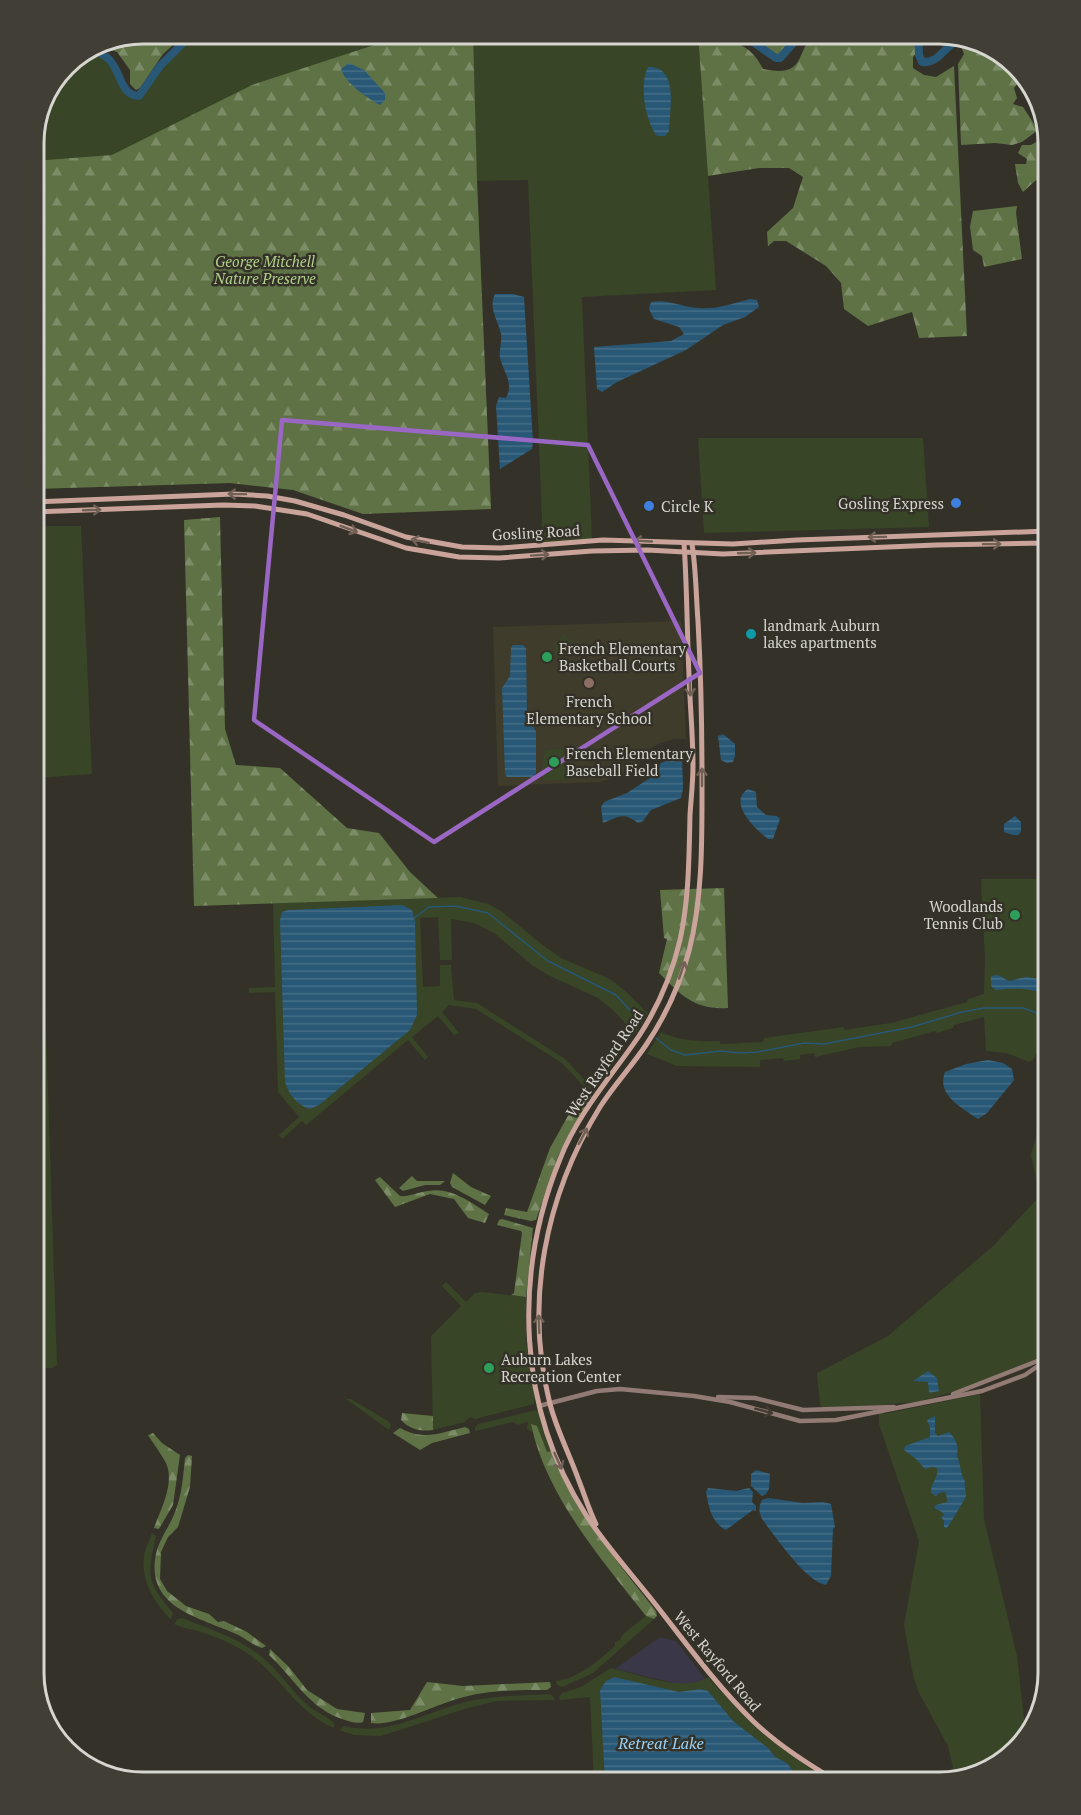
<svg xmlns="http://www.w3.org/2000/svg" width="1081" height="1815" font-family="'PT Serif',serif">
<defs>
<pattern id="forest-firs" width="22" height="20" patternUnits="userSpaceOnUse" patternTransform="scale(1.5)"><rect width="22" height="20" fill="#5e7245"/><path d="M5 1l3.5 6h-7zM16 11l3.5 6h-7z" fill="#7c8c67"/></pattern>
<pattern id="water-rules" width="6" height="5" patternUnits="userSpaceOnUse" patternTransform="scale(1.5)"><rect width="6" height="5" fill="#285875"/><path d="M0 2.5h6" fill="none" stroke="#466f88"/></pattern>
</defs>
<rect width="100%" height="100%" fill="#343228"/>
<path fill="#3a3748" d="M660,1637L676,1641L705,1679L700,1682L683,1685L615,1669Z"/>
<path fill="#3f3c2b" d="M681,621L686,739H674L660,743L648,750L636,769L601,782L498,786L493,627Z"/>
<g fill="#384526">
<path d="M193,33H698L716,290L582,297L592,540L543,543L528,180L477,181L491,509L230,483L33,489V136L65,65L88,50C126,54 113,95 139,96L160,66Z"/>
<path d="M698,438H923L929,527L704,533Z"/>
<path d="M33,526H81L92,774L36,778L42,910L57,1365L52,1368H33Z"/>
<path d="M564,634L574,645L560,659L555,653L554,644Z"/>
<path d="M562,748L571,776L570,779L543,781V759L546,750Z"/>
<path d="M981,879H1048V1032L1033,1060L1029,1062L1007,1053L986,1051L984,1017L954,1025L953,1028L937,1033L935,1031L892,1043L891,1046L859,1047L815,1057L814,1053L800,1055V1059L784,1061L783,1058L760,1060V1067L677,1066L647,1054L661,1032C680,1041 699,1042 720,1041V1044L763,1042L764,1038L844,1027V1030L891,1023L967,1002L968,999L984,994L985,960Z"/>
<path d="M460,897L488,904L501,911L544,946L561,958L610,979L624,990L648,1013L635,1034L614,1011L598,998L550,976L532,965L494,933L474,923L451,919L452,960H440L438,917L420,918L423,987L440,986V965H451L454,1000L477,1003L565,1059L595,1091L592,1095L562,1063L476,1009L449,1005L442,1012L459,1033L454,1035L438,1016L412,1037L428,1057L425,1060L408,1040L306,1125L302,1121L282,1139L279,1135L299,1117L278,1092L275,992L249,993V988L275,987L273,903Z"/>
<path d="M1048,1074V1354C1006,1371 965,1391 920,1401C907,1403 895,1403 882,1405L884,1414L980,1394V1396L984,1519L1017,1656L1026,1736L986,1771L953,1779V1767L948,1746L919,1693L913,1675L904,1625L919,1541L879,1424V1405L823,1408L820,1405L817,1373L888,1336L993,1246L1040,1196L1031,1155L1041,1120Z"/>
<path d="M446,1282L466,1302L475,1293L482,1292L526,1297V1341L535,1399L534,1404L475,1419L471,1417L467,1419L465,1422L433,1430L431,1336L461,1306L442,1286Z"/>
<path d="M346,1399H351L388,1421L391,1425L389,1430Z"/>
<path d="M536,1410L539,1412L551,1451L547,1453L532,1424L533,1432L527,1429L528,1422L518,1425L513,1422L475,1431V1427L478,1424Z"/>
<path d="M152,1533L156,1536C147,1577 146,1580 173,1613L171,1620C154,1602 141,1581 144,1556C145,1548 150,1540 152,1533Z"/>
<path d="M646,1616L654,1619L593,1673L562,1687L557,1685L556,1681C579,1678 598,1661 615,1646V1642L620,1640L623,1634Z"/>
<path d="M182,1618C205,1627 230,1635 251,1649C273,1663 286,1684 304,1702C313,1711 325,1715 334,1723V1728C297,1713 280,1675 247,1653C233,1644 217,1637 201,1632C192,1629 182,1628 174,1624L178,1619Z"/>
<path d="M611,1668C638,1674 684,1693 708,1677C744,1718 785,1753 831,1782H594L590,1697L560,1700L559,1697L562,1693L581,1687Z"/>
<path d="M549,1694L553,1696L555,1700L496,1701L468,1708L381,1736L354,1735L339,1730L344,1726C391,1737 425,1711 470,1701C497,1695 522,1696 549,1694Z"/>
</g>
<g fill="url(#forest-firs)">
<path d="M143,33H186L163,54L140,88L136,90L130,84V70L117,52L96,45L101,41Z"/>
<path d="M411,33H473L477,181L491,509L363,514L293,490L230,483L33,489V161L112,155L252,85Z"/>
<path d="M698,33H712C725,44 733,40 744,47C753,52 759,61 763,69C806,78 795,54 814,33C824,33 834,33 843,33C860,34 867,46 884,33H924L922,45L913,57V68L924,75L936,77L954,66L967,336L919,338L912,312L868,326L844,309L841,283L826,266L786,241H774L768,246L767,232L793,208L803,177L789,168H759L708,176Z"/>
<path d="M745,33H797L780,55L771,56L758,41Z"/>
<path d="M961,46L999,52L1037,95L1032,94L1020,81L1014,88L1017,98L1013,104L1023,107L1038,130L1022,142L1012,145L995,143L961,145L958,64L964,54Z"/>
<path d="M1043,138L1048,143V175L1035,181L1023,192L1018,183L1015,164H1026L1027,159L1018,153L1022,145H1031Z"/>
<path d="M1017,206L1016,213L1022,259L984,267L982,256L973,250L970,227L973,211Z"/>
<path d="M220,517L225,729L236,765L280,768L347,828L379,833L410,872L438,898L194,906L184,520Z"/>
<path d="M724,888L728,1008C694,1010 681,995 659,973L667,939L664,938L660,890Z"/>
<path d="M584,1087L592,1095L558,1156L536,1220L531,1221L504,1215L506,1208L527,1212L550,1148Z"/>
<path d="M453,1173L471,1187L491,1196L485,1205L452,1187L450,1183Z"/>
<path d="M412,1176L417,1181H445L440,1185H425L403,1191L399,1188Z"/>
<path d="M380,1177L400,1196C409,1197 418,1192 428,1191C451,1187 470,1202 489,1214L485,1223L468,1218L454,1199L430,1194L395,1207L375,1180Z"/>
<path d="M502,1219L533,1228L526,1297L511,1295L514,1293L522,1233L521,1231L497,1225L499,1220Z"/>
<path d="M402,1413L433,1416V1430C421,1432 409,1429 401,1420Z"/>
<path d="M531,1424L537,1426L547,1452L551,1451C578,1514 614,1558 656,1611L657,1616L654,1619L646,1616C602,1560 546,1496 531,1424Z"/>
<path d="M465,1427L469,1429L470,1433L432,1443L420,1450L393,1433L400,1428C424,1441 440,1433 465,1427Z"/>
<path d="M153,1433L162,1443L180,1455L173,1505L159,1529L154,1528C161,1509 175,1483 166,1463C161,1454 154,1444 148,1435Z"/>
<path d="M188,1455L192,1456L190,1487L178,1527L168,1537L161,1552L160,1579L167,1591L186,1606L209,1614L218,1622L224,1621L247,1632L266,1646L262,1648C252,1645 244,1637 234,1633C198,1617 145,1607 156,1554C159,1539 170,1526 175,1512C182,1495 183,1477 185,1458Z"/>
<path d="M270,1649L289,1667L307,1690L337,1709L365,1713L363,1722C357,1724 351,1722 345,1720C310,1710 294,1678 269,1655Z"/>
<path d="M427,1682L463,1686L550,1682L551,1687L547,1690C519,1690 491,1690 464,1697C438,1703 395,1727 371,1723V1713L410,1710Z"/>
</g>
<g fill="url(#water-rules)">
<path d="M349,63L364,70L385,93V100L380,105C368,99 344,82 341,69Z"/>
<path d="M648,67C679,66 670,109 669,131L665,136H657C645,120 639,85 648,67Z"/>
<path d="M495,294H513L524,297L533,442L532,449L500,469L496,406L499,397L506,398C514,383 504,373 500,358C499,350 502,342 501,334C498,320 488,308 495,294Z"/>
<path d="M750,299L757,300L759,307L745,317L723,325L686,350L617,382L602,392L597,389L594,347L671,341L684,334L679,327L654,319L649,309L651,302C668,299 681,307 698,308C716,310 734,303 750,299Z"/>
<path d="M513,645H523L526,648L527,714L536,732V773L533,777H507L505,774L502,688L510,676L511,648Z"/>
<path d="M723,734L735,744V756L733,762L727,763L721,760L718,736Z"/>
<path d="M675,756L682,757L683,789L681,798L651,810L643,821L638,823C622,811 618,818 603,823L601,807L604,802L627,793L650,778L661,763Z"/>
<path d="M748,789L756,792L757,807L766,815L777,816L780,819L773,839H768C755,829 727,802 748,789Z"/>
<path d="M1015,816L1021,822V831L1019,835H1013L1004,832V824Z"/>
<path d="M402,905L412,910L415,922L417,1015L410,1030L319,1105L310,1109C296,1105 289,1094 285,1082L280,920L282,912L288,910Z"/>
<path d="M998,975L1009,981L1026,977L1048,980V995C1030,988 1015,988 996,990L991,986V976Z"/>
<path d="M988,1060L1003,1063L1012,1069L1014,1080L987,1113L978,1119C962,1108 936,1095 945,1072L966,1064Z"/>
<path d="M928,1371L937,1378L939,1391L929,1393L928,1382L913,1381Z"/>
<path d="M935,1416V1433L938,1436L949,1432C956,1439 959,1446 957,1456C961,1464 960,1474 965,1481C964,1486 966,1491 966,1496C965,1499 950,1524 947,1528L944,1527V1521L941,1517L944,1515L942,1512L934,1508L936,1505L947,1502L946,1492L939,1493L936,1496L931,1493C930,1483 939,1478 937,1468L932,1467L925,1469L916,1459L904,1450L905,1446L930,1437V1428L927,1420Z"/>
<path d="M756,1470L770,1474L769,1489L766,1494L762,1496L751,1486V1474Z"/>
<path d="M708,1488L736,1491L749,1488L753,1492L752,1502L756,1506V1511L753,1510L726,1530C711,1522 709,1508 706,1492Z"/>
<path d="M768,1498L803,1503L823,1502L831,1504L835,1527L833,1529L831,1576L826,1585C806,1582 775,1536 762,1519C759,1512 758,1508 762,1500Z"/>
<path d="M614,1677L679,1692L700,1689L708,1691L733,1721L768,1748L775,1757L787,1763L793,1771L799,1773L805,1782H605L600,1690L606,1681Z"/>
</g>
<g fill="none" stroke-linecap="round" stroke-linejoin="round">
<g stroke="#285875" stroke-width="1.5">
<path d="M414,918L429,907L455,906L488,913L548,961L616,995L641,1022"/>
<path d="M656,1038L671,1050L685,1055L721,1051L740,1053L758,1052L804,1043L824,1044L912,1027L962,1012L984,1008H1023L1048,1017"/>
<path d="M33,1271L35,1321"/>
</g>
<g stroke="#285875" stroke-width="8">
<path d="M740,33L776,58H780L802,33"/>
<path d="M918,33L919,55L922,62C941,64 945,42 962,39"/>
<path d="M88,50C126,54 113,95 139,96L160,66L193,33"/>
</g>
<g stroke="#937b75" stroke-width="4.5">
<path d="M953,1394L1045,1358"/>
<path d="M718,1397L755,1398L803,1410L894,1407"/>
<path d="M539,1406L597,1391L620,1389L694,1396L730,1402L800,1421L836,1420L982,1391L1025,1375L1048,1359"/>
</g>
<g stroke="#caa49a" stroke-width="5">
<path d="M33,502L234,494L267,496L295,501L344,515L406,537L462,547L501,548L603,540L733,544L797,540L1048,531"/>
<path d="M33,512L223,505L255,506L307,514L406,548L459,557L499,558L592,551L647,550L723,554L936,545L1048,543"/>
<path d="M684,543C687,587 687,631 689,675C690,706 693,736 693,766C693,782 691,799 690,815C689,857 689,899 680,940C672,974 658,1007 639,1036C611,1077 578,1113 560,1159C513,1274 517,1408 586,1515C608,1549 638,1581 663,1614C691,1650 720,1689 753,1721C778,1745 808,1764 838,1782"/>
<path d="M596,1524C589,1510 585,1496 579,1481C570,1455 557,1431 550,1404C524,1302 545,1196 600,1107C614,1085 632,1066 646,1045C665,1017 680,984 689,951C703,897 702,837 702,781C702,728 701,675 698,621C696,595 696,569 692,544"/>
</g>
</g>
<defs><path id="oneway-shaft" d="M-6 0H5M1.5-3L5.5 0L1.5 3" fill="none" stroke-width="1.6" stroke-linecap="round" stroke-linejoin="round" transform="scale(1.5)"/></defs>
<g stroke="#706056">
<use href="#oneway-shaft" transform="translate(237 494) rotate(-179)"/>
<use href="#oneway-shaft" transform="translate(92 510) rotate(-2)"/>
<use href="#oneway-shaft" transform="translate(349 529) rotate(21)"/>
<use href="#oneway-shaft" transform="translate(877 537) rotate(179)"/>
<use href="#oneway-shaft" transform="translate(420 541) rotate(-168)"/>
<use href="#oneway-shaft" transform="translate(643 541) rotate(-177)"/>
<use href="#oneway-shaft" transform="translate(992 544) rotate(-1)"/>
<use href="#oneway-shaft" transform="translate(747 553) rotate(-2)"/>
<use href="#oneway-shaft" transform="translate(540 555) rotate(-4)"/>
<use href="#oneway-shaft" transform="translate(690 687) rotate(87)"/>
<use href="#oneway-shaft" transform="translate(702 777) rotate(-90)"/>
<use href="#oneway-shaft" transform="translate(682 970) rotate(-71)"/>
<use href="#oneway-shaft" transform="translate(583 1136) rotate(-62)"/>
<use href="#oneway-shaft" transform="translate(539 1324) rotate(-92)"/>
<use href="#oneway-shaft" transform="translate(558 1461) rotate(66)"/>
</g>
<use stroke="#423d34" href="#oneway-shaft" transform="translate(764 1411) rotate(15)"/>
<path fill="none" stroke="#9b67c5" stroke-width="4.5" stroke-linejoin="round" d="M282,420L588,445L700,673L434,842L254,720Z"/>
<g fill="#3f7fe0" stroke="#343228" stroke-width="2">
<circle cx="956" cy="503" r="6"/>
<circle cx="649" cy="506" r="6"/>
</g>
<circle fill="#0f9aa8" stroke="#343228" stroke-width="2" cx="751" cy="634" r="6"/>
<g fill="#2e9e5b" stroke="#343228" stroke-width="2">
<circle cx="547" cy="657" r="6"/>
<circle cx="554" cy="762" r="6"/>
<circle cx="1015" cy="915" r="6"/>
<circle cx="489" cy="1368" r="6"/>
</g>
<circle fill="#8d6e63" stroke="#343228" stroke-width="2" cx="589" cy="683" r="6"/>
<g text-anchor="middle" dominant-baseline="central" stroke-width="5" stroke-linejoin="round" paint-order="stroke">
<g font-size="15" font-style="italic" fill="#b1d08a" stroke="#343228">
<text x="265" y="261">George Mitchell<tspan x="265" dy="17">Nature Preserve</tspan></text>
</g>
<g font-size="15" fill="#d6d5cf" stroke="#343228" text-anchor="start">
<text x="944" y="503" text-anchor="end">Gosling Express</text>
<text x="661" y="506">Circle K</text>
<text x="763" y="625">landmark Auburn<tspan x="763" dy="17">lakes apartments</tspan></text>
<text x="559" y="648">French Elementary<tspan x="559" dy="17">Basketball Courts</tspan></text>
<text x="589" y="701" text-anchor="middle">French<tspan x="589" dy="17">Elementary School</tspan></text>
<text x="566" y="753">French Elementary<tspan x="566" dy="17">Baseball Field</tspan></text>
<text x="1003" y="906" text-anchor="end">Woodlands<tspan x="1003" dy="17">Tennis Club</tspan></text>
<text x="501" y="1359">Auburn Lakes<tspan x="501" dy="17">Recreation Center</tspan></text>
</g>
<g font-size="15" fill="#d6d5cf" stroke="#343228">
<text transform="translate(536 532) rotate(-3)">Gosling Road</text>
<text transform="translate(604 1063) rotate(-56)">West Rayford Road</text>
<text transform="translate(718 1661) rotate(50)">West Rayford Road</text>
</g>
<g font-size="16" font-style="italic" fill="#98d2f8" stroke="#343228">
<text x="661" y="1743">Retreat Lake</text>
</g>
</g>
<path d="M0 0H1081V1815H0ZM143 44H939A99 99 0 0 1 1038 143V1673A99 99 0 0 1 939 1772H143A99 99 0 0 1 44 1673V143A99 99 0 0 1 143 44Z" fill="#413f35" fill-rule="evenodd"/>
<path fill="none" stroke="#d6d5cf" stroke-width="3" d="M143 44H939A99 99 0 0 1 1038 143V1673A99 99 0 0 1 939 1772H143A99 99 0 0 1 44 1673V143A99 99 0 0 1 143 44Z"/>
</svg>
